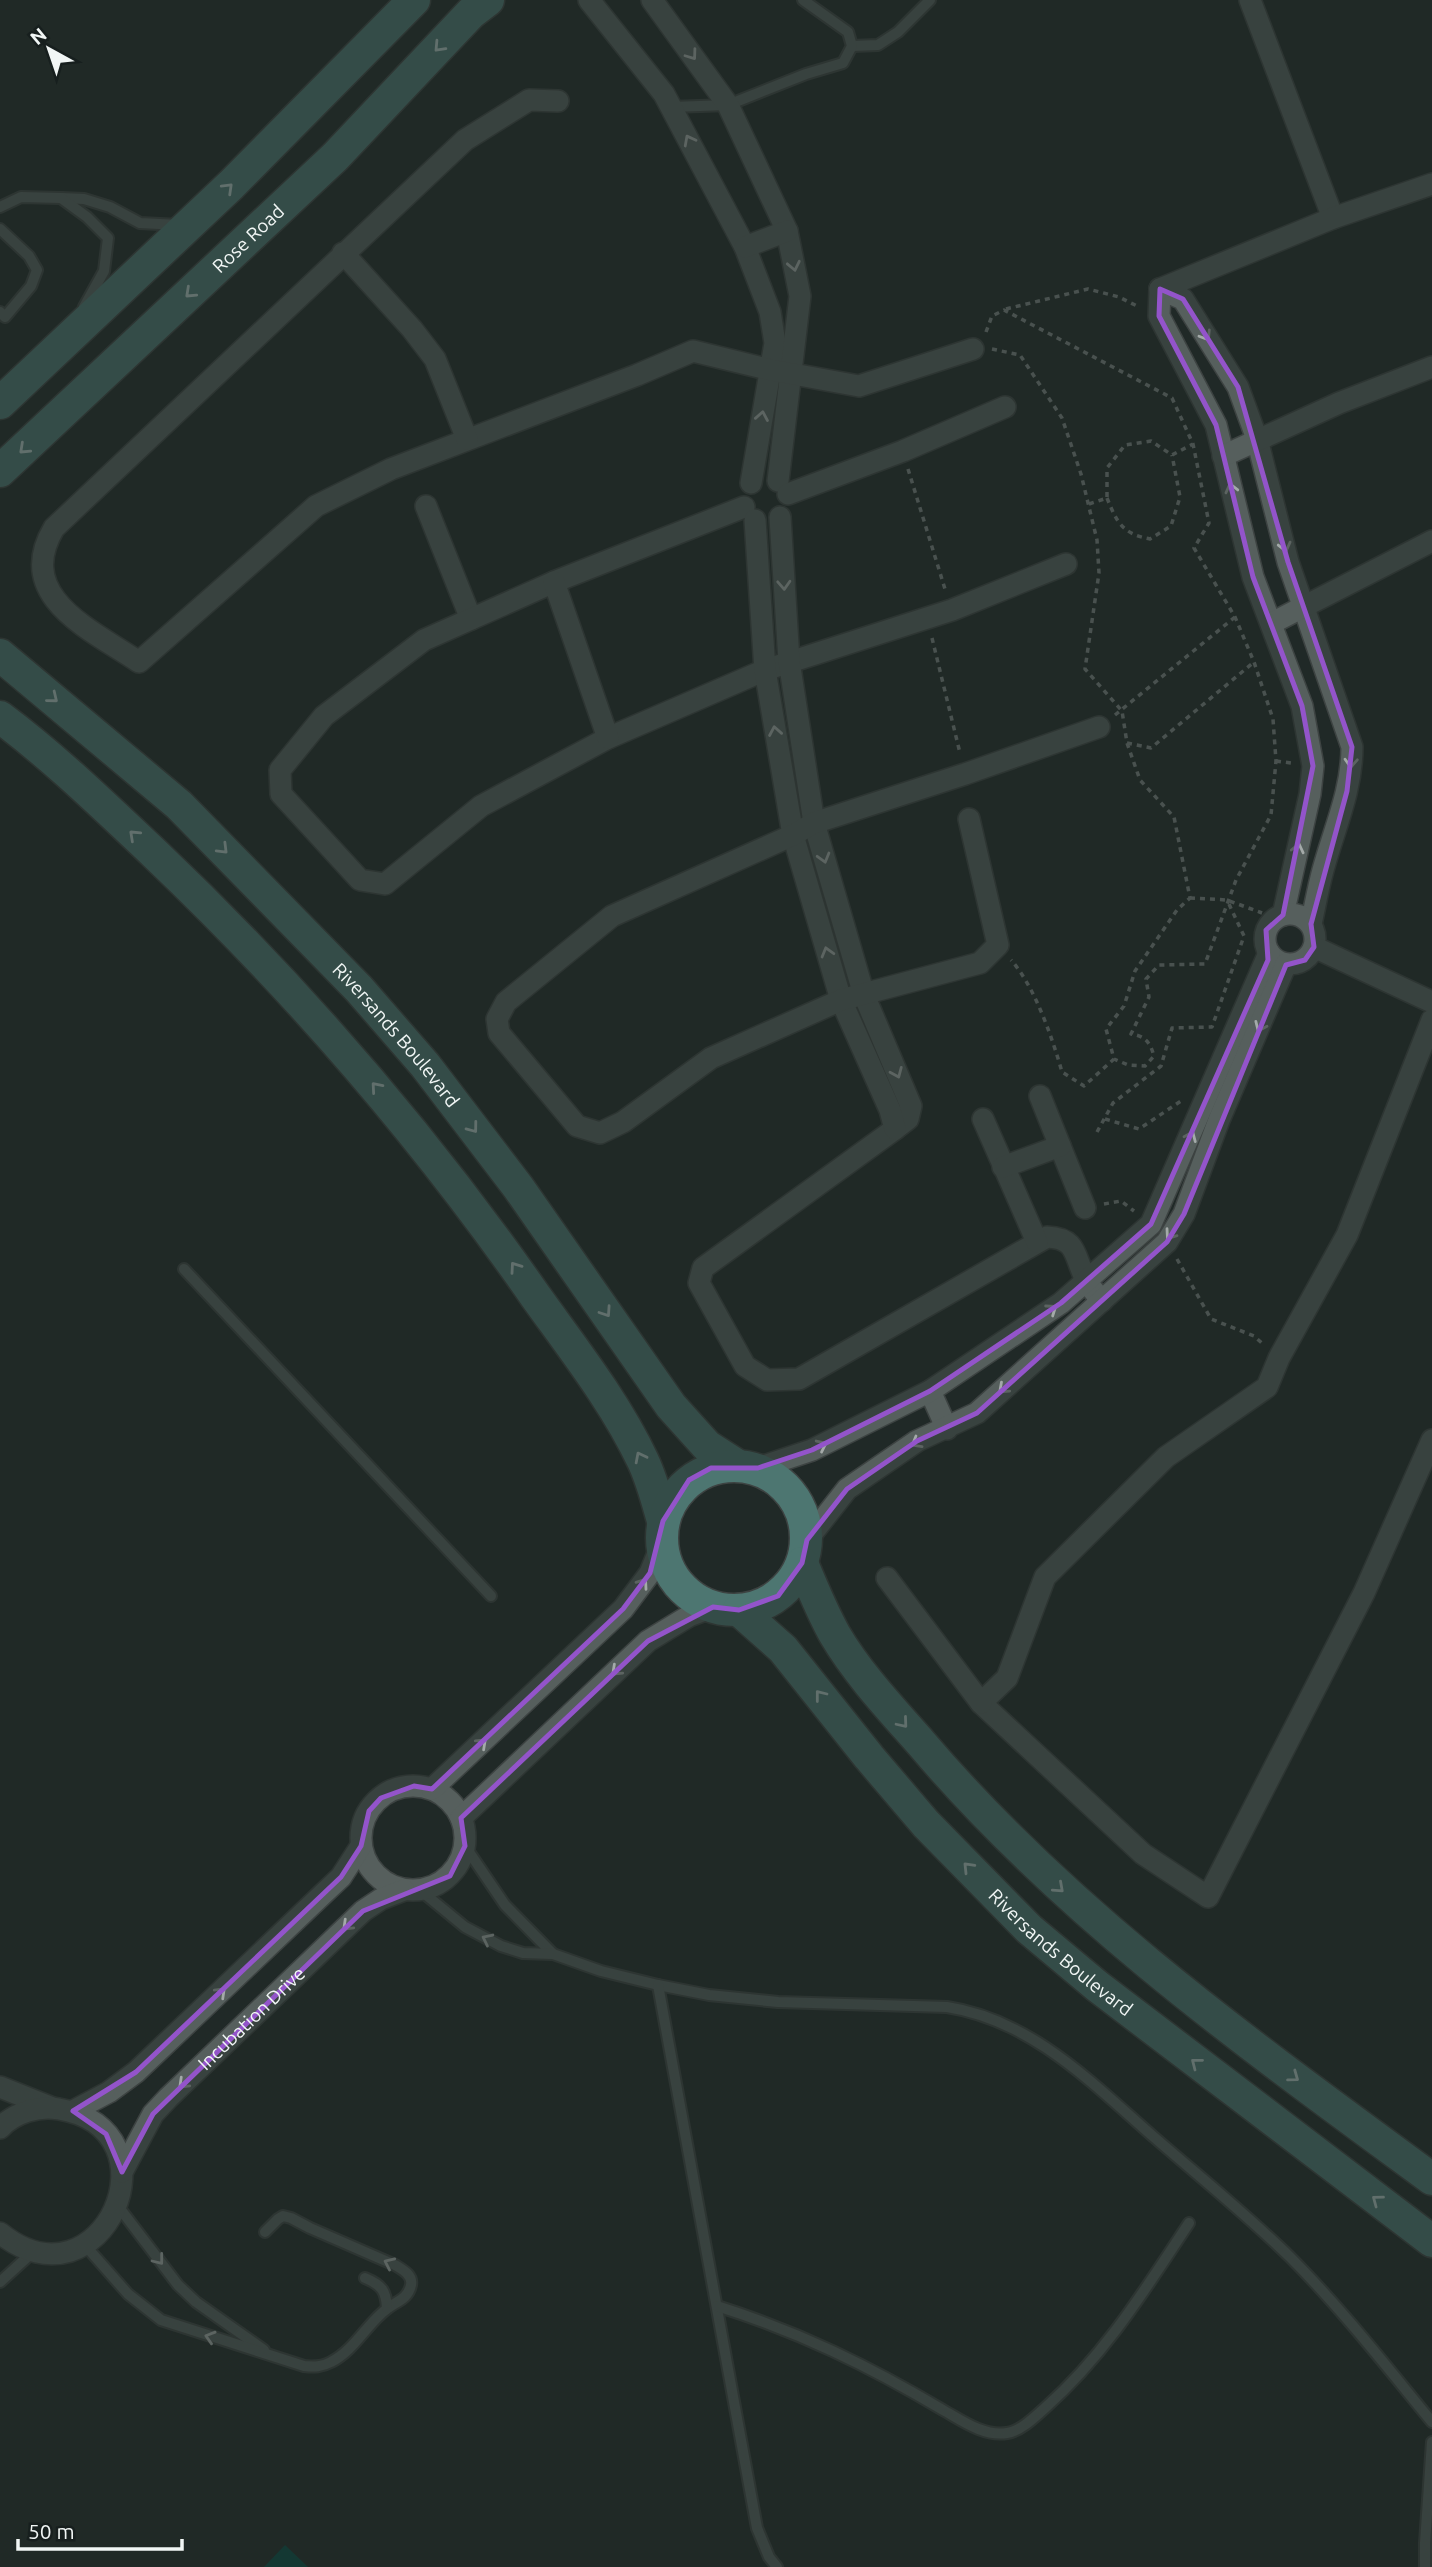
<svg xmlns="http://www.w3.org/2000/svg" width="1432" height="2567" font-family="Ubuntu,sans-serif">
<rect width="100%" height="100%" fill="#202927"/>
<path fill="#064a44" d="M285,2545L308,2567H264Z"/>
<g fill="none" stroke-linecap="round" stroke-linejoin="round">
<g stroke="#3d4342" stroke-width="14">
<g id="lane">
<path d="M852,46L878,45L898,32L930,0"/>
<path d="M671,107L728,105L806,74L843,63L852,46L848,32L803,0"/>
<path d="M61,198L84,199L110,207L140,223L179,225"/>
<path d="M0,207L21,197L61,198L87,217L108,238L104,271L84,307"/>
<path d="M0,229L29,256L37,270L31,286L5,317L0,312"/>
<path d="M184,1269L491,1596"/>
<path d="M465,1846L505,1905L553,1954"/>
<path d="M420,1890L465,1927L501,1946L523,1953L553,1954L601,1971L658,1985L709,1995L778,2002L947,2007C1032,2020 1093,2084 1155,2138C1200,2177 1247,2215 1290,2257C1341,2308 1386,2366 1432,2422"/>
<path d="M658,1985L757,2528L769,2557L777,2567"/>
<path d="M118,2206L178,2285L196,2302L264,2350"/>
<path d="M84,2244L128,2294L161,2320L304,2366C314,2367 322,2367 331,2362C355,2350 367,2323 388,2308C397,2301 408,2299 411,2285C413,2275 403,2270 395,2265L310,2228L291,2218L283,2216L278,2219L265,2232"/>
<path d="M365,2278C382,2285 386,2291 387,2308"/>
<path d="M0,2282L34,2251"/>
<path d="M717,2306C799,2332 869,2366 943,2410C961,2420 984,2437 1007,2433C1021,2431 1036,2416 1046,2407C1105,2355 1146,2288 1189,2223"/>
<path d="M1425,2567V2543L1432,2442"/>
</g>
</g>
<g stroke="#3d4342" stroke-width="24">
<g id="street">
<path d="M589,0L664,94L745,247L770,312L775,343L751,483"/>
<path d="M652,0L728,105L787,231L800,296L778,481"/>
<path d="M1250,0L1333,218"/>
<path d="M558,101L529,100L465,140L54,528C13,597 92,630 139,662L316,506L391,469L637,375L693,351L771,370L859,386L973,349"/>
<path d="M745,247L787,231"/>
<path d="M343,253L412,329L435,359L467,439"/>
<path d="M1160,289L1183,299L1238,387L1257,439L1288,562L1352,747C1352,791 1334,829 1323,870C1318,888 1315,906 1311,924"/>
<path d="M1160,289L1159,316L1216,425L1253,577L1302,706L1313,766L1310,794L1283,915"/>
<path d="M1160,289L1333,218L1432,184"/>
<path d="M1223,456L1339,403L1432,367"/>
<path d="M788,494L903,451L1005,407"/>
<path d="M426,506L471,619"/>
<path d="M744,507L554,582L424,640L324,716L280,770L281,794L360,880L385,884L481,806L608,738L765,670L952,610L1066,564"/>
<path d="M780,517L789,661L814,823L864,995L911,1106L908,1119L895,1129L703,1268L699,1283L745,1366L767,1380L799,1379L1047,1237C1077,1238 1074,1255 1085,1278C1089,1286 1096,1294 1102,1301"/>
<path d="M755,520L765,670L793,835L841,1000L890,1110L895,1129"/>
<path d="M554,582L608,738"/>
<path d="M1272,623L1432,541"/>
<path d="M969,819L998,945L980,963L841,1000L711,1058L623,1122L600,1133L577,1126L499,1033L497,1019L506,1002L612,916L793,835L814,823L965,774L1099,727"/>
<circle cx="1290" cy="939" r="25"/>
<path d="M1314,947L1432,1002"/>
<path d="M1432,1020L1347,1235L1279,1358L1267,1387L1166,1457L1045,1577L1007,1678L981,1703L1143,1854L1208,1897L1364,1593L1432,1440"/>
<path d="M983,1119L1037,1242"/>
<path d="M1060,1146L1085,1208"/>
<path d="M1003,1167L1060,1146L1040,1096"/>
<path d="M930,1391L947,1429"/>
<path d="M758,1468L812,1450L930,1391L1061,1303L1151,1224L1269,953"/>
<path d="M807,1540L847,1489L917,1441L977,1413L1167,1242L1184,1214L1219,1120L1286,964"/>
<path d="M887,1578L981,1703"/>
<circle cx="413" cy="1838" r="52"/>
<path d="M432,1789L623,1609L650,1573L661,1546"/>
<path d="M461,1818L648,1641L689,1616L713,1607"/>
<path d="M0,2087L50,2107"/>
<path d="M73,2111L109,2092L136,2072L323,1894L341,1877L361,1846"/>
<path d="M0,2128C14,2113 39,2105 59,2109C183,2130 102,2315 0,2233"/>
<path id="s1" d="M122,2172L153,2114L168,2098L363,1911L381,1899L404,1890"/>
</g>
</g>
<g stroke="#3d4342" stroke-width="35">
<g id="secondary">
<path d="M0,403L231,185L414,0"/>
<path id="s2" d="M0,471L335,157L471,13L488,0"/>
<path id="s3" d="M0,655L179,805L359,989L425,1065L518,1187L671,1406L707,1446L735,1464"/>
<path d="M0,717C55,758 104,806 154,853C297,989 424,1136 536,1297C574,1350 615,1402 643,1461C652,1480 657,1500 663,1521"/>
<circle cx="734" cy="1538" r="72"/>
<path d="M802,1563C812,1587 822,1612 835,1635C858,1674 891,1709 921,1743C1067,1915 1251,2046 1432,2179"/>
<path id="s4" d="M739,1610L783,1649L869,1757L926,1824L1029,1929L1097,1986L1432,2241"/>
</g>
</g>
<g stroke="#7b8281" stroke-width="3.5" stroke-dasharray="5 5" stroke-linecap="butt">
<path d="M1006,309L1088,289L1119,297L1139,307"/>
<path d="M986,332L992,316L1004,310L1172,398L1193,444L1209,523L1194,548L1235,617L1254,662L1273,719L1276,761L1271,815L1236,880L1205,964L1159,965L1146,979L1149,997L1131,1034C1145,1036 1150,1042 1154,1056L1145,1066L1128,1065L1114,1059"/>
<path d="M992,349L1020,355L1062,418L1081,474L1097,540L1099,573L1085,669L1122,711L1127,743L1140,780L1174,817L1190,898L1177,910L1135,971L1124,1006L1106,1029L1114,1059L1084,1086L1062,1072C1052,1037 1035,987 1011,960"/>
<path d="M908,469L945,589"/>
<path d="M1107,498C1117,523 1123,534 1150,539L1171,526L1180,497L1172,455"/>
<path d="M1089,504L1107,498V468L1125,445L1151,441L1172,455L1193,444"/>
<path d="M932,638L960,753"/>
<path d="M1115,715L1235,617"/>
<path d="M1127,743L1151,748L1254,662"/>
<path d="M1276,761L1291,763"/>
<path d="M1190,898L1227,900L1262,913"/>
<path d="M1105,1119L1139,1129L1181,1101"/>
<path d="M1097,1132L1113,1103L1161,1066L1172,1028L1212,1027L1244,936L1228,902"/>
<path d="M1104,1204L1121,1201L1134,1211"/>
<path d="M1177,1259L1211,1319L1254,1336L1264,1345"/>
</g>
<use href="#lane" stroke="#565f5d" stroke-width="10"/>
<use href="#street" stroke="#565f5d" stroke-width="21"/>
<use href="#secondary" stroke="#4d7671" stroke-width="32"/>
</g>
<defs><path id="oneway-chevron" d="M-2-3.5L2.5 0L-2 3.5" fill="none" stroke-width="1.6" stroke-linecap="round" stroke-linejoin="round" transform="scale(1.75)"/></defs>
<g stroke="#afc3c0">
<use href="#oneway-chevron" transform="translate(439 47) rotate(133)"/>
<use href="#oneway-chevron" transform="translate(228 188) rotate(-44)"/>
<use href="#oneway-chevron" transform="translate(190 293) rotate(137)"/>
<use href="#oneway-chevron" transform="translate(24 449) rotate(137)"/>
<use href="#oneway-chevron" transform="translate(53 698) rotate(39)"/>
<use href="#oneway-chevron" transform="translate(134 835) rotate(-137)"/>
<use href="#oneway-chevron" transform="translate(223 849) rotate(45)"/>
<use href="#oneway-chevron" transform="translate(376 1087) rotate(-131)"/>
<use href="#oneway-chevron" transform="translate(473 1128) rotate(53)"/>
<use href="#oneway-chevron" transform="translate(515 1267) rotate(-125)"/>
<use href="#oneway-chevron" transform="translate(606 1312) rotate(56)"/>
<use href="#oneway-chevron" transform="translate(640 1457) rotate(-117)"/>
<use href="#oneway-chevron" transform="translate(820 1695) rotate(-128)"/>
<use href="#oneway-chevron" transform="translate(903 1723) rotate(50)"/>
<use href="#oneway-chevron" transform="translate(968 1867) rotate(-134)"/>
<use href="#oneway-chevron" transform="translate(1059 1888) rotate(42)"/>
<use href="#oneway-chevron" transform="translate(1196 2063) rotate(-142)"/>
<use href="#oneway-chevron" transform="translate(1294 2077) rotate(36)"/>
<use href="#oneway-chevron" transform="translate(1377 2200) rotate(-143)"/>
</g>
<g stroke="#a4aaa9">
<use href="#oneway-chevron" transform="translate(692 55) rotate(54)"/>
<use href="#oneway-chevron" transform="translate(689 140) rotate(-118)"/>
<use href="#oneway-chevron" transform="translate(794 266) rotate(78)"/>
<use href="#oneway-chevron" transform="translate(1206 336) rotate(58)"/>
<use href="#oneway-chevron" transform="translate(762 416) rotate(-80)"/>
<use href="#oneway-chevron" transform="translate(1231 488) rotate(-104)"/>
<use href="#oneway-chevron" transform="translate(1285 547) rotate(76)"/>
<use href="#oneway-chevron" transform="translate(784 585) rotate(87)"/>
<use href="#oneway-chevron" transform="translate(775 731) rotate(-100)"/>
<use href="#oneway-chevron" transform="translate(1351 763) rotate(93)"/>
<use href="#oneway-chevron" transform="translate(1298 848) rotate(-77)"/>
<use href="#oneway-chevron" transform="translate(824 858) rotate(74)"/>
<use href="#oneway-chevron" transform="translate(827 952) rotate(-106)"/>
<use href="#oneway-chevron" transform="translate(1260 1027) rotate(114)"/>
<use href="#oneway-chevron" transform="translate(897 1073) rotate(67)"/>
<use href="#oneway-chevron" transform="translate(1191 1136) rotate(-67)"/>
<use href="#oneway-chevron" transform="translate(1170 1235) rotate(125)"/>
<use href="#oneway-chevron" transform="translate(1052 1309) rotate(-35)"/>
<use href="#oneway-chevron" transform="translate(1003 1389) rotate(138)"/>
<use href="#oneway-chevron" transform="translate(916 1443) rotate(150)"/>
<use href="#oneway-chevron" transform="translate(822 1445) rotate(-26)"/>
<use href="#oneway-chevron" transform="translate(643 1583) rotate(-55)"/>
<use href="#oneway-chevron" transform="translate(616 1671) rotate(137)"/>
<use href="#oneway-chevron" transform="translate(482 1743) rotate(-43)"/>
<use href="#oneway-chevron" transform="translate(347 1926) rotate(136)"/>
<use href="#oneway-chevron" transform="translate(487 1939) rotate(-154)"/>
<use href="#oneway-chevron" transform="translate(221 1992) rotate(-44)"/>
<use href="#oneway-chevron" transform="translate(183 2084) rotate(136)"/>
<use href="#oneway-chevron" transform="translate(159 2260) rotate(52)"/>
<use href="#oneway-chevron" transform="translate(389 2263) rotate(-155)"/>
<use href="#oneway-chevron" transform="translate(210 2337) rotate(-163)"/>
</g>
<path d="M0 0H1432V2567H0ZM1160,289L1183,299L1238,387L1288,562L1352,747L1347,791L1311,924L1314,947L1305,960L1286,965L1184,1214L1167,1242L977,1413L917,1441L847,1489L807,1540L802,1563L778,1596L739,1610L713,1607L648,1641L461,1818L465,1846L450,1876L363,1911L153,2114L122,2172L106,2134L73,2111L136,2072L341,1877L361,1846L369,1811L381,1798L414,1786L432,1789L623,1609L650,1573L663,1521L689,1480L711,1468H758L812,1450L930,1391L1061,1303L1151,1224L1268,960L1266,930L1283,915L1313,766L1302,706L1253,577L1216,425L1159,316Z" fill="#202927" fill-opacity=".55" fill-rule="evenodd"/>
<path fill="none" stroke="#9354ca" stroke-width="5" stroke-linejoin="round" d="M1160,289L1183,299L1238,387L1288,562L1352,747L1347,791L1311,924L1314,947L1305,960L1286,965L1184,1214L1167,1242L977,1413L917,1441L847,1489L807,1540L802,1563L778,1596L739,1610L713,1607L648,1641L461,1818L465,1846L450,1876L363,1911L153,2114L122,2172L106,2134L73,2111L136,2072L341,1877L361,1846L369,1811L381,1798L414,1786L432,1789L623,1609L650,1573L663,1521L689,1480L711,1468H758L812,1450L930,1391L1061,1303L1151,1224L1268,960L1266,930L1283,915L1313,766L1302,706L1253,577L1216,425L1159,316Z"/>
<g text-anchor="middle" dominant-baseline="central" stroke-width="5" stroke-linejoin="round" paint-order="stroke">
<g font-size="19" fill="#f1f6f5" stroke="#171f1e">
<text stroke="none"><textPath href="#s2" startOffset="340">Rose Road</textPath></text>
<text stroke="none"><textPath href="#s3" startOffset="550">Riversands Boulevard</textPath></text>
<text stroke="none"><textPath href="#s4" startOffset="471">Riversands Boulevard</textPath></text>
<text stroke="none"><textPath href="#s1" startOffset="203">Incubation Drive</textPath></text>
</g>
</g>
<g transform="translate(49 49) rotate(320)" stroke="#171f1e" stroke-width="5" paint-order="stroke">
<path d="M0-5L12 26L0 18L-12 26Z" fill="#f1f6f5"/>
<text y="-10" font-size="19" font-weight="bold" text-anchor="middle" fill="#f1f6f5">N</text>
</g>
<path d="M18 2539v10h164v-10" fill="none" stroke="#f1f6f5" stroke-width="3.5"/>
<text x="28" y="2539" font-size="21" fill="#f1f6f5" stroke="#171f1e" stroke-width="5" paint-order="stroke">50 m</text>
</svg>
